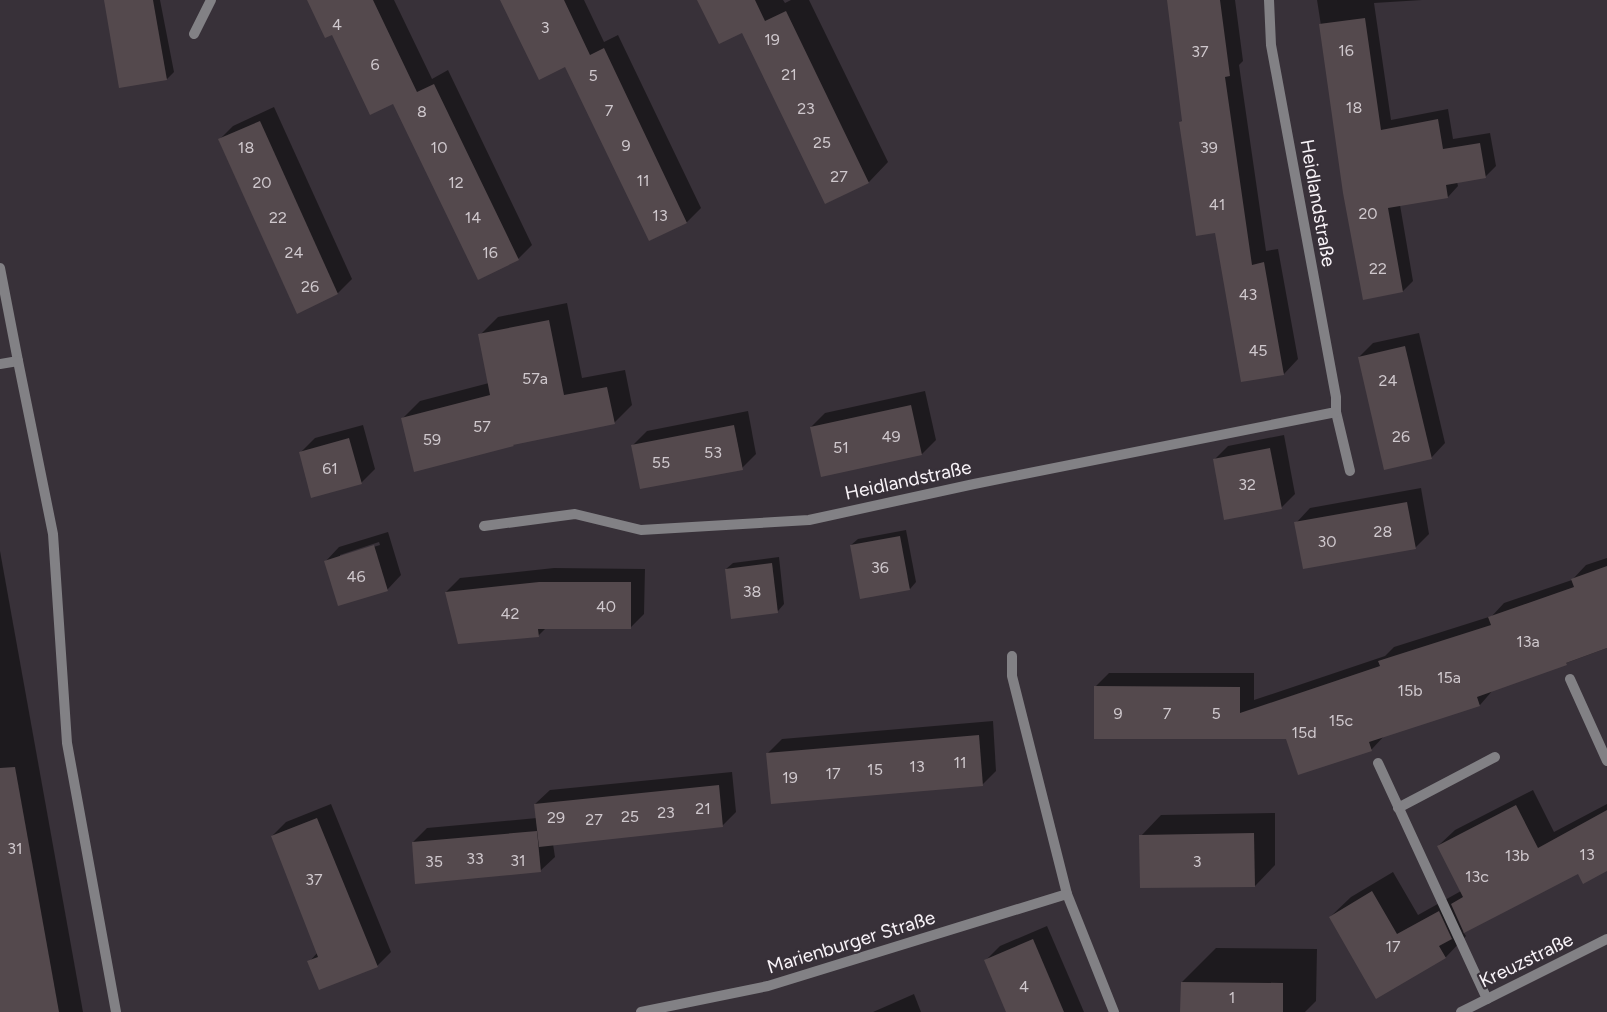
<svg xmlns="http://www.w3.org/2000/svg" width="1607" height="1012" font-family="Figtree,sans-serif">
<rect width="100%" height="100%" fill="#383139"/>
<g fill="#0007" fill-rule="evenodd">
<path d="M105,0H163H160L174,72L167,79Z"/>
<path d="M309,0H394L432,79L448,70L532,245L518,259L393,102Z"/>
<path d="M502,0H584L604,42L618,35L701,208L687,222L650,240L565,65Z"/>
<path d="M699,0H783L785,3L791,0H809L888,162L869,182L826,203L742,31Z"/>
<path d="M1168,0H1235L1243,61L1239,65L1266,251L1278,249L1298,359L1284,374L1216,232L1180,122L1183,120Z"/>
<path d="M1317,0H1422L1374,3L1391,120L1448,109L1453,139L1490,133L1496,166L1485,177L1457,182L1458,186L1448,197L1400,205L1413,281L1403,291L1364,299Z"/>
<path d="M274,107L352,279L338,293L297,312L219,140L233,126Z"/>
<path d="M567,303L582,378L625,370L632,405L614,423L516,443L513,445L402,419L420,401L489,383L480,335L498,317Z"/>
<path d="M1419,333L1445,443L1431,458L1359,357L1373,343Z"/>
<path d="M925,391L936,440L922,454L811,427L825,413Z"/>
<path d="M748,411L756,454L742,468L633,445L647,431Z"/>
<path d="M363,425L375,469L361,483L300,453L315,438Z"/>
<path d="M1284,435L1295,494L1281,508L1214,460L1228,446Z"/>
<path d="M1421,488L1429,534L1415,548L1296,523L1310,508Z"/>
<path d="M906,530L916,582L910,589L851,545L858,539Z"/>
<path d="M388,532L401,575L387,590L325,562L339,547ZM379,542L380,545L340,557V555Z"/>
<path d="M0,551L83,1012H0Z"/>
<path d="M779,557L784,604L778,611L726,569L733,563Z"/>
<path d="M1607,558V648L1493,690L1480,705L1385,735L1372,749L1298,774L1287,738L1095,687L1109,673H1254V700L1385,656L1394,647L1492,616L1504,603L1572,580L1586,565Z"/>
<path d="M554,568L645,569L644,614L630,628H546L538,636L446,592L460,578Z"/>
<path d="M993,721L996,771L982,785L768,753L782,739Z"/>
<path d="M732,772L736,812L722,826L553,844L555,857L540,871L413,842L427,828L537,818L535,804L550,790Z"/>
<path d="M1533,790L1554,832L1607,804V870L1579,872L1463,932L1466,936L1446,957L1376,997L1330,917L1351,897L1393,872L1418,915L1461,891L1438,846L1455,830Z"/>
<path d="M331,804L391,952L377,966L309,962L318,952L272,836L286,822Z"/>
<path d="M1275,813V865L1255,886L1141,836L1161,815Z"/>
<path d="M1047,926L1084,1012H1008L986,960L1000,946Z"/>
<path d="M1216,948L1317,949L1316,1001L1305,1012H1181L1182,982Z"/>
<path d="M914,994L921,1012H873Z"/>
</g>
<g fill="#54494d">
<path d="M104,0H153L167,80L119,88Z"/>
<path d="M307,0H373L417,92L434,84L519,260L478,280L393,104L370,115L332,35L325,38Z"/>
<path d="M500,0H564L590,55L604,48L687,223L649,241L565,67L539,80Z"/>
<path d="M697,0H755L765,21L786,11L869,183L825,204L742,33L719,44Z"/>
<path d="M1167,0H1220L1230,76L1225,77L1252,265L1264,262L1284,375L1241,382L1215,233L1196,236L1179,122L1182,121Z"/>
<path d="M1365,18L1381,130L1438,119L1443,149L1480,143L1486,178L1446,185L1448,198L1388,208L1403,292L1363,300L1343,193L1319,24Z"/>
<path d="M260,121L338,294L297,314L218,139Z"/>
<path d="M549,320L564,395L607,387L615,424L513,445L514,446L414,472L401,418L490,395L478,334Z"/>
<path d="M1405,346L1432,459L1384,470L1358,357Z"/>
<path d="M911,405L922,455L821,477L810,427Z"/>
<path d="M734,425L743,470L640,489L631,445Z"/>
<path d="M349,438L362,484L311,498L299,452Z"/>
<path d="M1270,448L1282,509L1224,520L1213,459Z"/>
<path d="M1407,502L1416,549L1303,569L1294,522Z"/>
<path d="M900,536L910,590L860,599L850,545Z"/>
<path d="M374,545L388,591L338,606L324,561Z"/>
<path d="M772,563L778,613L731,619L725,569Z"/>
<path d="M1607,566V648L1566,663L1567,665L1477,697L1480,706L1369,742L1372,751L1298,775L1286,739H1094V686L1240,687V713L1380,666L1378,661L1491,625L1488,617L1574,587L1571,579Z"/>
<path d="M539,582H631V629H538L539,637L458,644L445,592Z"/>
<path d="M979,735L983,786L771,804L766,753Z"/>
<path d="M15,767L59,1012H0V768Z"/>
<path d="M719,785L723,827L539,847L534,804Z"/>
<path d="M1516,805L1538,848L1607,810V871L1583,884L1578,874L1464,933L1451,904L1463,897L1437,846Z"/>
<path d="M317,818L378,967L319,990L307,961L318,957L271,836Z"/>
<path d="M537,831L541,872L415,884L412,842Z"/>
<path d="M1254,833L1255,887L1140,888L1139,835Z"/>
<path d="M1372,891L1397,934L1439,911L1452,939L1439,946L1446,958L1376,999L1329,917Z"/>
<path d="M1033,939L1064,1012H1006L984,960Z"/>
<path d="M1181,982L1283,983V1012H1180Z"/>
</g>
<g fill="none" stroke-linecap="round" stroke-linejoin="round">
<g stroke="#828185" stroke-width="10">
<path d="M0,268L18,361L0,364"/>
<path d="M18,361L53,534L67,743L116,1012"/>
<path d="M1570,679L1607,761"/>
<path d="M1378,763L1487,999"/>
<path d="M1398,808L1495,757"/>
</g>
<g stroke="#828185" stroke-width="10">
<path d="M194,34L211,0"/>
<path d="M1336,412L1350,471"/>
<path d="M484,526L575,514L641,530L809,520L974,484L1336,412V397L1271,45L1269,0"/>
<path d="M1012,656V676L1067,894"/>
<path d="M641,1012L768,986L1067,894L1114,1012"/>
<path d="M1461,1012L1607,939"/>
</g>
</g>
<g text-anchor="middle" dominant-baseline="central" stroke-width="4.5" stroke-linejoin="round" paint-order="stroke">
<g font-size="16" fill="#cfc8cd">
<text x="337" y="24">4</text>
<text x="545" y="27">3</text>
<text x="772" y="39">19</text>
<text x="1346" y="50">16</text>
<text x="1200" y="51">37</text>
<text x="375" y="64">6</text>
<text x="789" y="74">21</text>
<text x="593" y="75">5</text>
<text x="1354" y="107">18</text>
<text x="806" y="108">23</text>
<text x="609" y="110">7</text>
<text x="422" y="111">8</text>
<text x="822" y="142">25</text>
<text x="626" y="145">9</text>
<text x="246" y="147">18</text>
<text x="439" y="147">10</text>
<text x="1209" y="147">39</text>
<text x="839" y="176">27</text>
<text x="643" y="180">11</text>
<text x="262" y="182">20</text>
<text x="456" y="182">12</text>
<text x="1217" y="204">41</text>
<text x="1368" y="213">20</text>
<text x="660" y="215">13</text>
<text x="278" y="217">22</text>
<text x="473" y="217">14</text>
<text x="294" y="252">24</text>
<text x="490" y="252">16</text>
<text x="1378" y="268">22</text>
<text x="310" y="286">26</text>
<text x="1248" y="294">43</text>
<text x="1258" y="350">45</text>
<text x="535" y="378">57a</text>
<text x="1388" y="380">24</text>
<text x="482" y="426">57</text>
<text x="891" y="436">49</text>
<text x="1401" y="436">26</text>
<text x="432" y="439">59</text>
<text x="841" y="447">51</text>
<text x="713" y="452">53</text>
<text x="661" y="462">55</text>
<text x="330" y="468">61</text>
<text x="1247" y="484">32</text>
<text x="1383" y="531">28</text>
<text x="1327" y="541">30</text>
<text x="880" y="567">36</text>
<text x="356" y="576">46</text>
<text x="752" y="591">38</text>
<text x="606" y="606">40</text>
<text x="510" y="613">42</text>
<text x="1528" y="641">13a</text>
<text x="1449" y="677">15a</text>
<text x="1410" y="690">15b</text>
<text x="1118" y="713">9</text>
<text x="1167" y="713">7</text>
<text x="1216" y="713">5</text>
<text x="1341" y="720">15c</text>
<text x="1304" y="732">15d</text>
<text x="960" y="762">11</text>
<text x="917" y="766">13</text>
<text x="875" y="769">15</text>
<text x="833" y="773">17</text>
<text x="790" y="777">19</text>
<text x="703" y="808">21</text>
<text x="666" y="812">23</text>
<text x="630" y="816">25</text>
<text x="556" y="817">29</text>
<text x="594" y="819">27</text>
<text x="15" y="848">31</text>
<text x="1587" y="854">13</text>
<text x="1517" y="855">13b</text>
<text x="475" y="858">33</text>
<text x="518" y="860">31</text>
<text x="434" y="861">35</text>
<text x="1197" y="861">3</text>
<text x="1477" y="876">13c</text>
<text x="314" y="879">37</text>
<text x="1393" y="946">17</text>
<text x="1024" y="986">4</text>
<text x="1232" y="997">1</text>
</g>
<g font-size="19" fill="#f8f3f8" stroke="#383139">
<text transform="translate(1318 203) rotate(80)">Heidlandstraße</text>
<text transform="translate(908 480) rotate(-12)">Heidlandstraße</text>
<text transform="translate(851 942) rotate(-17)">Marienburger Straße</text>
<text transform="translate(1526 960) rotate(-26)">Kreuzstraße</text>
</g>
</g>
</svg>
